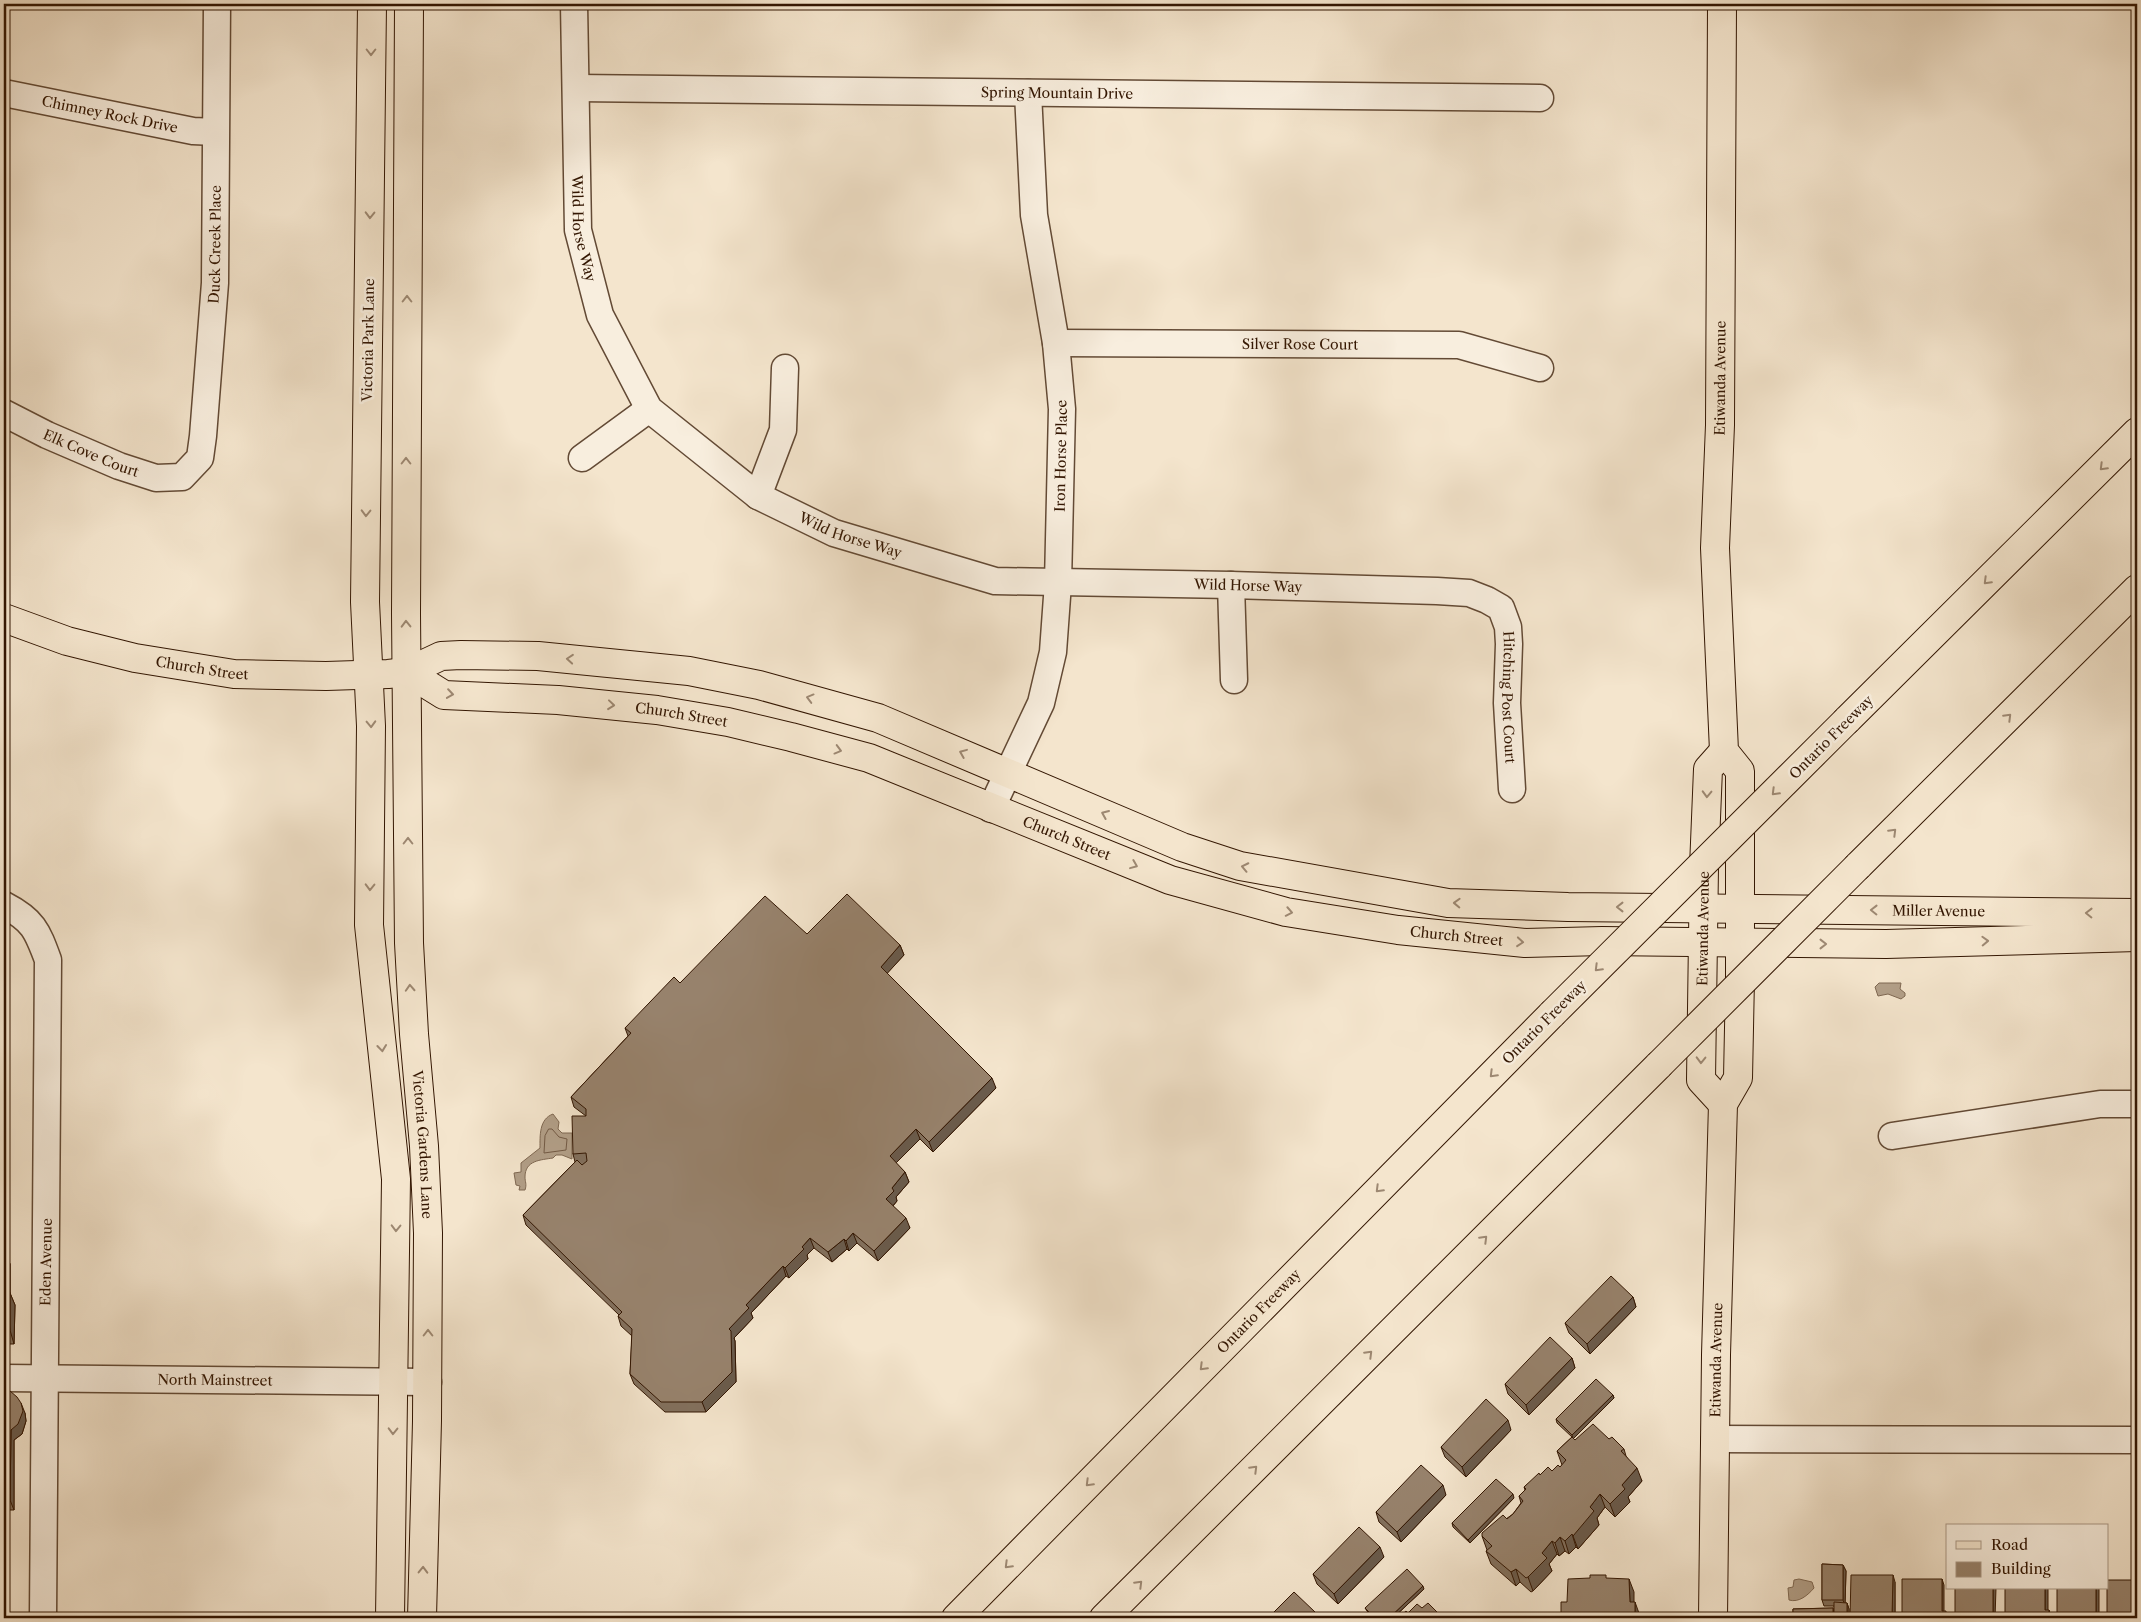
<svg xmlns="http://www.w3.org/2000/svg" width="2141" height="1622" font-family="'Libre Caslon Text',serif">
<rect width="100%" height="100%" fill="#f4e5cd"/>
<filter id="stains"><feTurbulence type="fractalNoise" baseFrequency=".004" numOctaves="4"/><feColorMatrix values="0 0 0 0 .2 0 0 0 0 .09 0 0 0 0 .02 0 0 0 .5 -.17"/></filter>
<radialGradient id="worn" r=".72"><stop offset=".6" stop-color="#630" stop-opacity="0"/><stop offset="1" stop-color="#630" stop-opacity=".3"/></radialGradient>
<g fill="#b29f88" stroke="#7f6852">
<path d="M1879,983H1901L1900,989L1905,993V996L1901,999L1888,994L1878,996L1875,987Z"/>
<path d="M553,1114L559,1122L558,1129L562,1133H572V1159L562,1155H556L553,1158C541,1160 525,1160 525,1177C525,1182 527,1184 525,1190H519L520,1186L516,1185L514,1173L521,1172V1163L540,1148C540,1136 539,1119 553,1114Z"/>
<path d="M1799,1579L1812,1582L1814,1588C1808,1595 1799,1603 1789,1600L1788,1588L1793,1587L1794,1580Z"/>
</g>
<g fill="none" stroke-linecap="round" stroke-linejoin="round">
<path stroke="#725a45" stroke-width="1" d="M549,1129H552L559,1137L567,1139L566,1150L544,1153L545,1136Z"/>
<g stroke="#634a35" stroke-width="29">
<g id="minor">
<path id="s1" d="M574,4L578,230L600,315L649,409L758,496L834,533L995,581L1231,585L1437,591L1469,593L1487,600L1501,608L1508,627L1509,644L1507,703L1512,789"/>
<path id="s2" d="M576,88L1540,98"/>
<path id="s3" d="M4,93L193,131L215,132"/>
<path id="s4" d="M1056,343L1459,345L1540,368"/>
<path id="s5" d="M4,413L47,435L119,466L156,478L182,477L200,458L203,436L215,283L217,4"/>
<path d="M582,458L649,409"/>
<path d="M758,496L783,430L785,368"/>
<path d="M1231,585L1234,680"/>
<path id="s6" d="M991,809L1041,703L1053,652L1058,583L1062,409L1056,343L1034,215L1028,93"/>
<path d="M4,905C33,920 37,930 48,960L43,1618"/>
<path d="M1892,1136L2100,1104H2137"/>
<path id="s7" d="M4,1378L428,1382"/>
<path d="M1715,1439L2137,1440"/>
</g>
</g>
<g stroke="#331602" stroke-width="30">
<g id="major">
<path d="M372,4L365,602L371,726L369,925L396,1179L390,1618"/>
<path id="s8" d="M409,4L406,614L409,943L414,1034L424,1146L428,1233L427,1421L422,1618"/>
<path id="s9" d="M4,618L67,641L135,658L234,674L326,676L388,674L407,672L441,656L461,655L538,656L689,671L759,685L878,718L1182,847L1240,866L1448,903L1568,907L2137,913"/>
<path id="s10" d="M407,672L444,695L558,700L657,710L728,722L791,737L869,758L1170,880L1286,912L1398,930L1525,943L1602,941L1886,944L2137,937"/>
<path id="s11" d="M1723,1104L1701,1080L1704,867L1708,769L1724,751"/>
<path id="s12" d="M1713,1618L1716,1355L1723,1104L1738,1078L1740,978V771L1724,751L1715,548L1720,425L1722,4"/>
</g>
</g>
<g stroke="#331602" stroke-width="30">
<g id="highway">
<path d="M1847,720L2137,432"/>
<path d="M1858,866L2137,589"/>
<path id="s13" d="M956,1618L1552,1014"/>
<path d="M1104,1618L1659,1065"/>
</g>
</g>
<use href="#minor" stroke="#f8eede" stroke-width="26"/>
<use href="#major" stroke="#f4e5cd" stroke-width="28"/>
<use href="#highway" stroke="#f4e5cd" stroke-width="28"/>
<g stroke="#331602" stroke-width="30" stroke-linecap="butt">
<g id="highway-bridge">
<path d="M1552,1014L1847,720"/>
<path d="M1659,1065L1858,866"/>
</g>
</g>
<use href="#highway-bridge" stroke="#f4e5cd" stroke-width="28"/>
</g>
<g fill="#82705d" stroke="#331602">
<path d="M900,945L904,955L887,973L996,1088L933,1152L920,1139L896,1163L905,1172L909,1182L896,1197L897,1201L893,1206L910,1228L878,1261L857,1243L849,1251L847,1249L832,1262L814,1248L807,1255L808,1259L789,1278L786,1276L751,1313L753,1318L734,1338L735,1341L736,1382L706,1412H665L634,1384L630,1374L632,1336L621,1326L618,1316L619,1315L526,1225L523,1215L575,1162L573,1154L586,1116L574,1107L571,1097L628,1036L625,1028L680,983Z"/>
<path d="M4,1251H5L10,1264V1293L15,1305L14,1344H4Z"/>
<path d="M1633,1297L1636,1307L1590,1354L1569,1333L1565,1323Z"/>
<path d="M1572,1358L1575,1368L1529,1415L1508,1394L1505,1384Z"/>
<path d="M4,1390L25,1413L26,1421L22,1434L14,1440V1510H4Z"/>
<path d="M1613,1395L1614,1398L1573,1438L1575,1440L1609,1439L1624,1449L1626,1456L1642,1481L1628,1497L1630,1502L1615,1517L1605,1507L1597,1518L1599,1525L1578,1549L1576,1547L1569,1554L1565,1551L1559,1556L1557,1554L1549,1564L1552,1571L1533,1591L1531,1592L1520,1582L1516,1586L1491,1564L1486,1551L1487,1550L1482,1536L1513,1514L1521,1503L1519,1496L1525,1490L1524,1487L1540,1475L1552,1471L1560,1467L1562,1465L1557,1451L1572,1437L1557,1423L1556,1419Z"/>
<path d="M1511,1430L1466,1477L1445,1457L1441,1447Z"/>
<path d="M1446,1495L1401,1542L1379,1522L1376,1512Z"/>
<path d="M1514,1498L1470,1543L1453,1527L1452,1523Z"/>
<path d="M1384,1557L1338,1604L1317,1584L1313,1574Z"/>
<path d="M1822,1564L1843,1565L1846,1571L1845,1603H1847L1849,1609V1618H1793V1609L1833,1608L1834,1613V1606H1824L1822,1600Z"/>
<path d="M2137,1580V1618H2108L2107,1615Z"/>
<path d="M1895,1582V1618H1850Z"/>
<path d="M1424,1589L1393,1618H1373L1367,1611L1365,1608Z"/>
</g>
<g fill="#6a5b4c" stroke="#331602">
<path d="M900,945L904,955L884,977L881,967Z"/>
<path d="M4,1054L6,1060L5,1158L4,1153Z"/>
<path d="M992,1078L996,1088L933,1152L929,1142Z"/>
<path d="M916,1129L920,1139L893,1166L890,1156Z"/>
<path d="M4,1170L5,1173L4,1208Z"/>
<path d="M905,1172L909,1182L896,1197L897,1201L890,1209L886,1199L892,1188Z"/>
<path d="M906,1218L910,1228L878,1261L874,1251Z"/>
<path d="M853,1233L857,1243L849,1251L846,1241Z"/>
<path d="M810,1238L814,1248L807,1255L808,1259L789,1278L785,1268L802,1247Z"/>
<path d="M844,1239L847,1249L832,1262L828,1252Z"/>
<path d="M5,1251L10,1264V1293L15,1305L14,1344L10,1330L5,1292Z"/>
<path d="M783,1266L786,1276L751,1313L753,1318L734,1338L735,1341L736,1382L706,1412L702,1402L729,1329L746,1305Z"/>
<path d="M1633,1297L1636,1307L1590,1354L1587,1344Z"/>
<path d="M1572,1358L1575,1368L1529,1415L1526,1405Z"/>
<path d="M1613,1395L1614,1398L1573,1439L1572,1435Z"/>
<path d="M21,1403L25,1413L26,1421L22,1434L14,1440V1510L10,1500L11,1430Z"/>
<path d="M1508,1420L1511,1430L1466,1477L1462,1467Z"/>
<path d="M1637,1468L1642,1481L1628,1497L1630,1502L1615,1517L1610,1504L1622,1485Z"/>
<path d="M1443,1485L1446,1495L1401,1542L1397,1532Z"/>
<path d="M1513,1494L1514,1498L1470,1543L1468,1540Z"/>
<path d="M1600,1494L1605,1507L1597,1518L1599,1525L1578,1549L1573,1536L1590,1507Z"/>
<path d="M1572,1534L1576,1547L1569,1554L1565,1541Z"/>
<path d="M1560,1537L1565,1551L1559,1556L1555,1543Z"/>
<path d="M1552,1541L1557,1554L1549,1564L1552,1571L1533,1591L1528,1577L1542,1553Z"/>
<path d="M1380,1547L1384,1557L1338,1604L1334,1594Z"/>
<path d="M1843,1565L1846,1571L1845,1606L1843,1600Z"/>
<path d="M1516,1569L1520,1582L1516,1586L1511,1572Z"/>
<path d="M1893,1575L1895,1582V1618H1893L1892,1617Z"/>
<path d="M1629,1579L1634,1592V1616L1630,1602Z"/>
<path d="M1942,1579L1944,1585V1618L1942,1611Z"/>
<path d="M1423,1586L1424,1589L1393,1618H1389Z"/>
<path d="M1993,1588H1996L1995,1618H1993Z"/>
<path d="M2045,1588H2048V1617L2045,1610Z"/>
<rect x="2096" y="1588" width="3" height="30"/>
<path d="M1635,1602L1640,1616V1618H1635Z"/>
<path d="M1847,1603L1849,1609V1618H1847Z"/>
<path d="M2049,1610L2051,1617V1618H2049Z"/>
<path d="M1315,1612L1317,1618H1309Z"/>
</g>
<g fill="#97826c" stroke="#331602">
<path d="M847,894L900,945L881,967L992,1078L929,1142L916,1129L890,1156L905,1172L892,1188L894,1191L886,1199L906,1218L874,1251L853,1233L846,1241L844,1239L828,1252L810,1238L802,1247L804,1249L785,1268L783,1266L746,1305L749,1308L729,1329L731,1331L732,1372L702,1402H661L630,1374L632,1329L618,1316L622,1312L523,1215L577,1160L582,1165L587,1161L586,1153L573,1154L572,1116H586V1109L571,1097L631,1033L625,1028L674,977L680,983L765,896L807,934Z"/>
<path d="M4,1251H5V1292H10V1330H4Z"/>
<path d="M1611,1276L1633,1297L1587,1344L1565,1323Z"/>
<path d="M1550,1337L1572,1358L1526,1405L1505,1384Z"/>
<path d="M1596,1379L1613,1395L1572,1435L1556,1419Z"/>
<path d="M4,1390L10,1391L17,1397L21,1403L23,1411L18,1424L11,1430L10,1500H4Z"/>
<path d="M1486,1399L1508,1420L1462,1467L1441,1447Z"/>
<path d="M1593,1424L1609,1439L1612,1437L1624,1449L1621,1451L1637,1468L1622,1485L1625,1489L1610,1504L1600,1494L1590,1507L1594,1511L1573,1536L1572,1534L1565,1541L1560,1537L1555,1543L1552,1541L1542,1553L1547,1558L1528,1577L1526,1578L1516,1569L1511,1572L1486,1551L1492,1546L1482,1536V1533L1503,1515L1507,1519L1513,1514L1523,1501L1519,1496L1526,1489L1524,1487L1539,1473L1540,1475L1548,1467L1552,1471L1558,1465L1560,1467L1566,1460L1557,1451L1572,1437L1575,1440Z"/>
<path d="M1421,1465L1443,1485L1397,1532L1376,1512Z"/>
<path d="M1496,1479L1513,1494L1468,1540L1452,1523Z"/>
<path d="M1359,1527L1380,1547L1334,1594L1313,1574Z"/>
<path d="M1822,1564L1843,1565V1600H1822Z"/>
<path d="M1407,1569L1423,1586L1389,1618H1375L1365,1608Z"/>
<path d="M1590,1575H1606V1578L1629,1579L1630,1602H1635V1618H1561V1602H1567L1568,1579L1590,1578Z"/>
<path d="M1851,1575H1893L1892,1617H1873V1618H1850Z"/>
<path d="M1902,1579H1942V1611H1946V1618H1902Z"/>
<path d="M2107,1580H2137V1618H2126V1615H2107Z"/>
<rect x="1955" y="1588" width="38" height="30"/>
<path d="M2005,1588H2045V1610H2049V1618H2005Z"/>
<path d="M2057,1588H2096V1618H2082V1613H2079V1618H2057Z"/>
<path d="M1294,1592L1315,1612L1309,1618H1268Z"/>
<path d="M1834,1602L1847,1603V1618H1834Z"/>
<path d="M1428,1603L1443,1618H1398L1406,1611L1408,1613L1417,1604L1422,1608Z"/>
<path d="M1833,1608V1618H1793V1609Z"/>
</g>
<defs><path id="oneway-chevron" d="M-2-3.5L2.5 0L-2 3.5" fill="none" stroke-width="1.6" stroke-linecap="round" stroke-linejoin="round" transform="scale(1.25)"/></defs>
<g stroke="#9d8872">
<use href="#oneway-chevron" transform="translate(371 52) rotate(90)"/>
<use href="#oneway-chevron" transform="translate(370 215) rotate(91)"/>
<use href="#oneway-chevron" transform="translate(407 299) rotate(-90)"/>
<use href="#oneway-chevron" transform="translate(406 461) rotate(-90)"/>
<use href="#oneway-chevron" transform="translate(2103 467) rotate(135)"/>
<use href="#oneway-chevron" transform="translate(366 513) rotate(91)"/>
<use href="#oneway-chevron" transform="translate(1987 581) rotate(135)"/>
<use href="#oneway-chevron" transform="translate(406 624) rotate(-91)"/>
<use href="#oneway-chevron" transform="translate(570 659) rotate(-175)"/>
<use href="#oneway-chevron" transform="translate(450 694) rotate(8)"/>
<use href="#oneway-chevron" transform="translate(810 698) rotate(-165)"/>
<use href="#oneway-chevron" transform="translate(611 705) rotate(6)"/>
<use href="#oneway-chevron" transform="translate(2008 717) rotate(-45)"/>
<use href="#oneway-chevron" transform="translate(371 724) rotate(88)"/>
<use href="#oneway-chevron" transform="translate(838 750) rotate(15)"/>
<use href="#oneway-chevron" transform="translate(963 753) rotate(-158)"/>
<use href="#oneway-chevron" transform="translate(1775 792) rotate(135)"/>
<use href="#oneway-chevron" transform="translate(1707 794) rotate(92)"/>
<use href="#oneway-chevron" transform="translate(1105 814) rotate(-157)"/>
<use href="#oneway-chevron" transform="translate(1893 832) rotate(-45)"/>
<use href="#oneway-chevron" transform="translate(408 841) rotate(-90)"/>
<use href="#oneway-chevron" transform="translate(1134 865) rotate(22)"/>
<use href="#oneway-chevron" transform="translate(1245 867) rotate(-168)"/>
<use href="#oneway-chevron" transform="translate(370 887) rotate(91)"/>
<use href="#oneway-chevron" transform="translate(1457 903) rotate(-178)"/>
<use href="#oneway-chevron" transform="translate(1620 907) rotate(-180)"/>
<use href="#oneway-chevron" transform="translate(1874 910) rotate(-179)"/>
<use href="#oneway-chevron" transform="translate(1289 912) rotate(11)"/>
<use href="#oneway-chevron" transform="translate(2089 913) rotate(-179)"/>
<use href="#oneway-chevron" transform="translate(1985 941) rotate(-2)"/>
<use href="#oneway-chevron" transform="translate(1520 942) rotate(5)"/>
<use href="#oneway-chevron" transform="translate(1823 944)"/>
<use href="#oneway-chevron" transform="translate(1598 968) rotate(135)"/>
<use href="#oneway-chevron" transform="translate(410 988) rotate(-93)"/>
<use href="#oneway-chevron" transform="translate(382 1048) rotate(84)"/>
<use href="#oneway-chevron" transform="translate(1701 1060) rotate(91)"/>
<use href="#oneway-chevron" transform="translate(1493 1074) rotate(135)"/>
<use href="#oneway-chevron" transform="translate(1379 1189) rotate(135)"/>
<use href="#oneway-chevron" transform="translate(396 1228) rotate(91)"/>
<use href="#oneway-chevron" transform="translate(1484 1239) rotate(-45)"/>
<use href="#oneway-chevron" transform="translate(428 1333) rotate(-90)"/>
<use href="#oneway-chevron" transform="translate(1369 1354) rotate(-45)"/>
<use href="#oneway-chevron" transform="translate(1203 1367) rotate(135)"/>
<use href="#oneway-chevron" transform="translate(393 1431) rotate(91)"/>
<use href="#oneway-chevron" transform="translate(1254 1469) rotate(-45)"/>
<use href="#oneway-chevron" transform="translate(1089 1483) rotate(135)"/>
<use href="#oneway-chevron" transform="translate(1008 1565) rotate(135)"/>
<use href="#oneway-chevron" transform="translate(423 1570) rotate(-89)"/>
<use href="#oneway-chevron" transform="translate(1139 1584) rotate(-45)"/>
</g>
<g text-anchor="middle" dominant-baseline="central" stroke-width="5" stroke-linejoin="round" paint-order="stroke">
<g font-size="14" fill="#331602" stroke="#f8eede">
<text stroke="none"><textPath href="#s2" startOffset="481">Spring Mountain Drive</textPath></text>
<text stroke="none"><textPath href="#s3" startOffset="108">Chimney Rock Drive</textPath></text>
<text stroke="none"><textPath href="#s1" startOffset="225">Wild Horse Way</textPath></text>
<text stroke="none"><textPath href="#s5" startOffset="432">Duck Creek Place</textPath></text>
<text transform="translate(368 340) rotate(-89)">Victoria Park Lane</text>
<text stroke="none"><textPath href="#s4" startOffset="244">Silver Rose Court</textPath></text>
<text stroke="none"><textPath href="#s12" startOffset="1250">Etiwanda Avenue</textPath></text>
<text stroke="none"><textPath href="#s5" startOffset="96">Elk Cove Court</textPath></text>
<text stroke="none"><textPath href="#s6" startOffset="366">Iron Horse Place</textPath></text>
<text stroke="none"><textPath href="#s1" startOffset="660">Wild Horse Way</textPath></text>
<text stroke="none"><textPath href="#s1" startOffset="1065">Wild Horse Way</textPath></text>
<text stroke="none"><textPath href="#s9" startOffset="205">Church Street</textPath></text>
<text stroke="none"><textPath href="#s1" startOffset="1412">Hitching Post Court</textPath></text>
<text stroke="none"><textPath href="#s10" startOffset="282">Church Street</textPath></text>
<text transform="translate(1831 737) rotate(-45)">Ontario Freeway</text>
<text stroke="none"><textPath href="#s10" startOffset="688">Church Street</textPath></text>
<text stroke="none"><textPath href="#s9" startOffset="1985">Miller Avenue</textPath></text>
<text stroke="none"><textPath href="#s11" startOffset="184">Etiwanda Avenue</textPath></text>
<text stroke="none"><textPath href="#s10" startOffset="1092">Church Street</textPath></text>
<text transform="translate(1544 1022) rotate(-45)">Ontario Freeway</text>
<text stroke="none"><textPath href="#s8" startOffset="1141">Victoria Gardens Lane</textPath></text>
<text transform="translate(46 1262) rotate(-89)">Eden Avenue</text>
<text stroke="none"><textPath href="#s13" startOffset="431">Ontario Freeway</textPath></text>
<text stroke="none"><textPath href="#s12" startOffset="258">Etiwanda Avenue</textPath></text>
<text stroke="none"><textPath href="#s7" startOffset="211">North Mainstreet</textPath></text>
</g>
</g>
<rect width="2141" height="1622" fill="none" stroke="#f4e5cd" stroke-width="20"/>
<rect x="5" y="5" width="2131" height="1612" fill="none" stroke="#331602" stroke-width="2.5"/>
<rect x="10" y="10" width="2121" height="1602" fill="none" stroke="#331602"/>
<rect x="1946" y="1524" width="162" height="65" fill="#f8eede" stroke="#a99886"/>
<rect x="1956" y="1541" width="25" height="8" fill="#f4e5cd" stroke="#a99886"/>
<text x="1991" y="1550" font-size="15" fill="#331602">Road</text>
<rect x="1956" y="1562" width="25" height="15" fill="#97826c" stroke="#a99886"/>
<text x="1991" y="1574" font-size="15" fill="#331602">Building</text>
<rect width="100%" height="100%" filter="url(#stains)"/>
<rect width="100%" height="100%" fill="url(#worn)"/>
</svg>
